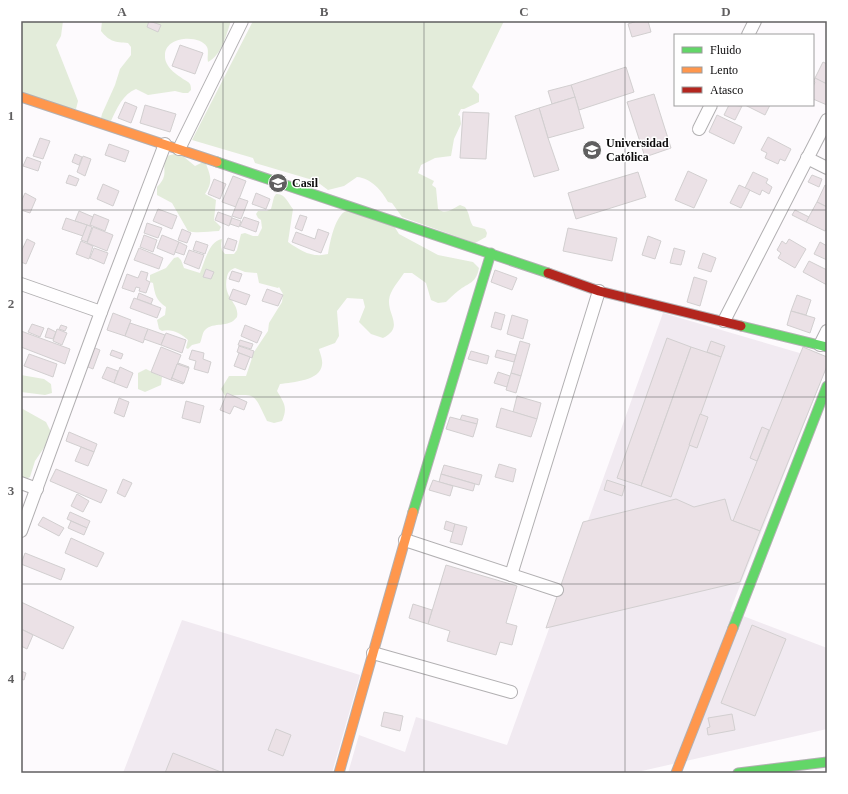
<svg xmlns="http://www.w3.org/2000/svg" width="848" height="794" font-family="Georgia,serif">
<rect width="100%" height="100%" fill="#fdfafd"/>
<g fill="#f1eaf1">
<path d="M663,313L827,361V366L730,611L827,648V729L633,773H348L359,735L405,752L416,717L507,745Z"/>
<path d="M182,620L360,675L332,773H123Z"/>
</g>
<g fill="#e3ecda" fill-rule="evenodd">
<path d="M21,21H63L61,36L56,45L78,101L76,109L21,101Z"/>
<path d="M102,21H231C226,35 222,55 208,62C207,57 209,51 207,47C200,34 165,36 165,55C164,68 179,76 188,82C191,84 191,87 191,90L188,93H183L175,91L148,95L136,89C123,94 117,108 111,121L101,118L102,114L115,85L120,69L131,55V47L128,43C115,42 110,42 101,31Z"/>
<path d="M253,21H504L472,87L479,94V102L464,109H461L458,115L460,116L461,124L454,139L451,156L435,158L421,165L418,173L434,181L432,185L436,188L438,209C446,215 452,209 460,205L465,207C470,214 469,220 473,226L485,229L487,233L486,237L475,243L402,217L392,203L388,202C382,191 371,178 357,177L344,186L328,190L316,181L255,163L253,158L192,140Z"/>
<path d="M175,154L184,157L195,166L205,161C210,175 214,181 205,194L216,200L214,220L221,227L219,231C209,231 198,234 188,231L172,203L157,195V187C170,174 161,170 166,156Z"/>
<path d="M276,194C285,193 288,203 293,209L288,242C301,251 312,258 328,254C330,243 335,212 349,210C356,209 379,214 387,215L399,234L438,255L473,262L479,268C476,284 469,282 458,291C454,294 450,298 446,302L438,303L431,300L426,283L412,273H404C399,281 390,290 389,300C388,316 404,327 383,338L371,334L359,322L365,307L363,299L347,298L337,311L339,336L335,343L319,349C320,353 323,360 322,365C320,381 293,382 280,384L277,391C284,403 288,407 282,421L274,423L267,421C253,392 257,394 225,396L221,389L229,376H246L254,352L268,331L269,323L282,302L283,294L279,287L278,288L259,283L257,273L245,272L235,268C230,270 228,272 227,277C222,299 240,302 237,317C228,329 214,321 205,330C202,333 202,339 200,343L192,345L188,349L186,348L188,340C182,334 171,328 162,331L159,329L157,320L165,315L166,307C156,300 155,295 153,283L150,282V275L166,268L174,258L178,257L181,260L184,268L200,273C205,261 209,241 222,239C221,245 220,249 225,254H234L237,250L241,234L245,233L253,236H258L262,228L261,220L258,218L256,214L258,211H267L271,209L274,197ZM206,269L213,272L211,279L203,277Z"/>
<path d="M146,369L162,377L161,385L145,392L138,389V373Z"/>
<path d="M21,375L44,379L51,384L52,393L45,395L21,392Z"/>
<path d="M21,408L46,422L50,430V439L35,461L30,477L22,481H21Z"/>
</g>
<g fill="#ebe1e6" stroke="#d2cfd0">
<path d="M149,21L161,25L158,32L147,27Z"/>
<path d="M637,21H648L651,32L632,37L628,24Z"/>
<path d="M180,45L203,53L195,74L172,66Z"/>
<path d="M823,62L827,64L826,84L815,78Z"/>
<path d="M626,67L634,92L579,110L571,85Z"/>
<path d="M815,78L827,84V105L813,99V87L815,82L814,81Z"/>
<path d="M571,85L575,97L552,104L548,91Z"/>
<path d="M654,94L671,148L645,157L627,102Z"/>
<path d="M575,97L584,128L548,138L539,108Z"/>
<path d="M125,102L137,107L131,123L118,118Z"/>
<path d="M145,105L176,114L170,132L140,123Z"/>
<path d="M729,105L742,106L735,120L724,115Z"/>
<path d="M745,105H770L765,115Z"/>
<path d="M539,108L548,138L559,170L534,177L515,116Z"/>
<path d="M463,112L489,113L486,159L460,158Z"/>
<path d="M717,115L742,127L734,144L709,132Z"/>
<path d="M768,137L791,149L785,161L780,159L778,164L765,158L767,153L761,150Z"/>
<path d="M40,138L50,141L43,159L33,156Z"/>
<path d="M109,144L129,151L125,162L105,155Z"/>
<path d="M75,154L82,157L79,165L72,162Z"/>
<path d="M83,156L91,159L85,176L77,172Z"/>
<path d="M27,157L41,162L38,171L23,166Z"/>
<path d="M688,171L707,180L694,208L675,200Z"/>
<path d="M638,172L646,197L576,219L568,193Z"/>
<path d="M753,172L768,179L766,183L772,187L769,194L762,190L760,195L745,188Z"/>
<path d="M69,175L79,179L76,186L66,183Z"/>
<path d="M812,175L822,179L819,187L808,182Z"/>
<path d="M233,176L246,181L236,207L222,202Z"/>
<path d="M214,179L226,184L220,199L208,194Z"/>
<path d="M103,184L119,191L113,206L97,199Z"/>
<path d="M739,185L750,190L741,208L730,203Z"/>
<path d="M825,185L827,186V207L817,202Z"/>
<path d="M25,193L36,199L30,213L21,210V202Z"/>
<path d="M256,193L270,199L266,209L252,204Z"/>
<path d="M239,198L248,201L241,219L232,216Z"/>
<path d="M817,202L827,207V227L825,231L806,222Z"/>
<path d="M158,209L177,216L172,229L153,221Z"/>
<path d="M795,210L809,217L806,222L792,215Z"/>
<path d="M79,211L93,217L90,226L75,221Z"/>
<path d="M218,212L232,217L229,226L215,220Z"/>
<path d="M94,214L109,220L105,231L90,225Z"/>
<path d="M300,215L307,217L302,231L295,228Z"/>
<path d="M244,217L259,222L256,232L240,226Z"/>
<path d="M66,218L87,225L83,236L62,229Z"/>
<path d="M232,218L241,221L239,227L230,224Z"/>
<path d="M147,223L162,228L158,238L144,233Z"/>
<path d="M87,225L92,227L87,242L81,240Z"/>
<path d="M93,227L113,235L107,251L87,243Z"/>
<path d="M568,228L617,238L612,261L563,251Z"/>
<path d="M182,229L191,233L187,243L178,240Z"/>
<path d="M318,229L329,233L321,253L292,242L296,232L315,239Z"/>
<path d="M144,235L157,240L153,252L140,247Z"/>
<path d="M162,235L179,242L174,255L157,248Z"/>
<path d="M648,236L661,241L655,259L642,255Z"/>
<path d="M228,238L237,241L234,251L224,248Z"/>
<path d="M27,239L35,243L26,264L21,262V252Z"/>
<path d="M789,239L806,249L795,268L778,258L781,253L777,250L782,241L786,244Z"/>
<path d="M81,241L93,246L89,259L76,254Z"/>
<path d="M196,241L208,245L205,254L193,250Z"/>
<path d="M179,242L187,246L184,255L175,252Z"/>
<path d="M820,242L827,246V260L814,254Z"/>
<path d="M94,248L108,253L104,264L90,258Z"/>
<path d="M139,248L163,258L159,269L134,260Z"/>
<path d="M674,248L685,251L681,265L670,263Z"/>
<path d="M189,250L204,255L199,269L184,263Z"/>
<path d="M703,253L716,258L711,272L698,268Z"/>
<path d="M809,261L827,270V285L803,272Z"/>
<path d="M206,269L214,272L211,279L203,277Z"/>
<path d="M495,270L517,278L512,290L491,282Z"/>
<path d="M141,271L148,273L146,280L150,282L146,293L139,291L140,288L136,287L134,292L122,288L127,274L138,278Z"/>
<path d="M232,271L242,274L239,282L229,279Z"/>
<path d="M694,277L707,281L700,306L687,302Z"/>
<path d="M233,289L250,295L246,305L229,299Z"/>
<path d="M267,289L283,295L278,306L262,301Z"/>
<path d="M139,293L153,299L151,304L137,299Z"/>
<path d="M797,295L811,300L806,315L791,311Z"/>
<path d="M134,298L161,308L157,318L130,308Z"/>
<path d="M791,311L815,318L810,333L787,325Z"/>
<path d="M495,312L505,315L501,330L491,327Z"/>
<path d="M113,313L131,320L125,336L107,330Z"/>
<path d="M512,315L528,320L523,339L507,334Z"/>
<path d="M130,323L148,329L143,343L125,336Z"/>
<path d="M32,324L44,328L40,337L28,332Z"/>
<path d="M61,325L67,327L65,331L59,329Z"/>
<path d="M245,325L262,332L257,343L241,336Z"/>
<path d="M48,328L56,332L53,339L45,337Z"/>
<path d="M57,329L67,333L62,345L53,341Z"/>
<path d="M148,329L165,335L161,345L144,339Z"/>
<path d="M21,331L70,349L65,364L21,347Z"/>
<path d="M166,333L186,340L182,353L161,345Z"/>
<path d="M667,338L691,347L641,486L617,478Z"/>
<path d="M240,340L253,344L251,349L238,345Z"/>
<path d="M520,341L530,344L521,376L511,373Z"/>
<path d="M711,341L725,346L721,357L707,352Z"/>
<path d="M90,346L100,350L93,369L83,365Z"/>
<path d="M239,346L254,351L252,358L237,352Z"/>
<path d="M161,347L181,355L171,380L151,372Z"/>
<path d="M691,347L721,357L671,497L641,486Z"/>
<path d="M803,347L827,357V366L760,531L733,521Z"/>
<path d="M112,350L123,354L121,359L110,355Z"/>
<path d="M192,350L204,353L203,359L211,362L208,373L194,369L196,361L189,359Z"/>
<path d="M497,350L516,355L514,362L495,357Z"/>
<path d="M471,351L489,356L487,364L468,359Z"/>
<path d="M239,353L250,357L245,370L234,366Z"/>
<path d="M29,354L57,364L53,377L24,366Z"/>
<path d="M178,363L189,367L183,384L171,380Z"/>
<path d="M177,364L189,368L184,383L172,378Z"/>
<path d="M107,367L118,371L114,383L102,378Z"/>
<path d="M120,367L133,373L127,388L114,383Z"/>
<path d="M498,372L510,376L507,387L494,383Z"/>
<path d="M511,373L521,376L516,393L506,390Z"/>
<path d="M227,393L247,402L244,410L234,406L230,414L220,410Z"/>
<path d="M517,396L541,403L537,419L513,412Z"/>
<path d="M119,398L129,402L124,417L114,413Z"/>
<path d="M186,401L204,406L200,423L182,418Z"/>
<path d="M501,408L537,419L531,437L496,427Z"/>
<path d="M700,414L708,417L697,448L689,445Z"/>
<path d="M462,415L478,419L477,424L460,420Z"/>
<path d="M450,417L477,424L473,437L446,429Z"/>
<path d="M762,427L769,430L757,461L750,458Z"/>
<path d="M69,432L97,444L94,452L66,441Z"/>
<path d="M81,447L94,452L88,466L75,461Z"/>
<path d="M499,464L516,469L513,482L495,477Z"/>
<path d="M444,465L482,475L479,485L441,474Z"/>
<path d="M56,469L107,490L101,503L50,481Z"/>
<path d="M441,474L475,484L473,491L439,482Z"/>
<path d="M123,479L132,483L125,497L117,493Z"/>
<path d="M433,480L453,486L450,496L429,490Z"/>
<path d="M607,480L625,486L622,496L604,490Z"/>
<path d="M77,494L89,501L83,512L71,506Z"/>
<path d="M676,499L694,507L725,499L731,520L760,531L740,582L546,628L583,522Z"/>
<path d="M70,512L90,521L87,528L67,519Z"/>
<path d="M43,517L64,528L59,536L38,525Z"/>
<path d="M71,521L87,528L84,535L68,528Z"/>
<path d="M446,521L455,524L453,532L444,529Z"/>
<path d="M455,524L467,527L462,545L450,542Z"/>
<path d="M71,538L104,553L97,567L65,553Z"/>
<path d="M25,553L65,569L61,580L21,564Z"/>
<path d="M446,565L517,586L506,623L517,626L512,645L500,642L496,655L447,641L450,631L428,624Z"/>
<path d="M21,602L74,627L63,649L21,629Z"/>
<path d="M413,604L432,610L428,624L409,618Z"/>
<path d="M752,625L786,639L755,716L721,703Z"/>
<path d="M21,629L33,635L27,649L21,646Z"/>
<path d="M21,671L26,673L24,680L21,679Z"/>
<path d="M384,712L403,716L400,731L381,726Z"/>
<path d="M732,714L735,730L708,735L707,728L710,727L708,718Z"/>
<path d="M276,729L291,735L283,756L268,750Z"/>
<path d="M173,753L221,772L220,773H165Z"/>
</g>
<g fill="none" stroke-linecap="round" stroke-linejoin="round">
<g stroke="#b2b0b2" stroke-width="14">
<g id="street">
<path d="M748,35L755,21"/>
<path d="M699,129L711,105"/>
<path d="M179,149L242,21"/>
<path d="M807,158L827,168"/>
<path d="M21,284L101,312"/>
<path d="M724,321L827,120"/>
<path d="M820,345L827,331"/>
<path d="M21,483L37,489"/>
<path d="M21,531L101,312L165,144"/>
<path d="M405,540L557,590"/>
<path d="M511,575L599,291"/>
<path d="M373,653L511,692"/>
</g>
</g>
<g stroke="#b2b0b2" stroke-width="11">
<g id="fast">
<path d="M217,162L548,273"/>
<path d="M741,326L827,347"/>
<path d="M413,512L491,253"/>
<path d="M733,628L827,386"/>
<path d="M738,773L827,762"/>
</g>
</g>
<g stroke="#b2b0b2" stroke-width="11">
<g id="slow">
<path d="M21,97L217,162"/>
<path d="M339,773L413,512"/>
<path d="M676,773L733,628"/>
</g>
</g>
<g stroke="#b2b0b2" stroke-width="11">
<path id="jam" d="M548,273L599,291L741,326"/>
</g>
<use href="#street" stroke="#fffeff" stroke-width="12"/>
<use href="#fast" stroke="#63d668" stroke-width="9"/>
<use href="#slow" stroke="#ff974d" stroke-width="9"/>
<use href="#jam" stroke="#b3261e" stroke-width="9"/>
</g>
<path fill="none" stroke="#605f60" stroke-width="1" stroke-opacity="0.55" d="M223,21V773M424,21V773M625,21V773M21,210H827M21,397H827M21,584H827"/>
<defs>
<g id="school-disc" transform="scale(1)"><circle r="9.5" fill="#605f60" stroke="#fff"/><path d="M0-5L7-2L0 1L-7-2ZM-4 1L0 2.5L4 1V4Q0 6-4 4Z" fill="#fff"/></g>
</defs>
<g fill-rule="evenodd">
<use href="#school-disc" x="592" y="150"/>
<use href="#school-disc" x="278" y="183"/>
</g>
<g text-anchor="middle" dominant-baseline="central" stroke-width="3" stroke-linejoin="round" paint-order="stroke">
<g font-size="12" font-weight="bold" fill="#0c0b0c" stroke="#fff" text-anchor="start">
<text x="606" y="143">Universidad<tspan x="606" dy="14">Católica</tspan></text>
<text x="292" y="183">Casil</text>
</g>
</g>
<rect width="848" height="794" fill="none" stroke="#ffffff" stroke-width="44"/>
<rect x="674" y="34" width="140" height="72" fill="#ffffff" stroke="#9e9d9e"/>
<rect x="682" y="47" width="20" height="6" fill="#63d668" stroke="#9e9d9e"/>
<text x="710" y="54" font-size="12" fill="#0c0b0c">Fluido</text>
<rect x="682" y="67" width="20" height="6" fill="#ff974d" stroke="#9e9d9e"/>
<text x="710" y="74" font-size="12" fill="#0c0b0c">Lento</text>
<rect x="682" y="87" width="20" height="6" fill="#b3261e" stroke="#9e9d9e"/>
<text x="710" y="94" font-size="12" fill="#0c0b0c">Atasco</text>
<rect x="22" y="22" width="804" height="750" fill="none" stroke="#605f60" stroke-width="1.5"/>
<g font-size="13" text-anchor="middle" font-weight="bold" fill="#605f60">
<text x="122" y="16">A</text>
<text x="324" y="16">B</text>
<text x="524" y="16">C</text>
<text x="726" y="16">D</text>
<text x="11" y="120">1</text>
<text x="11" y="308">2</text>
<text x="11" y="495">3</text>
<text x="11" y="683">4</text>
</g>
</svg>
